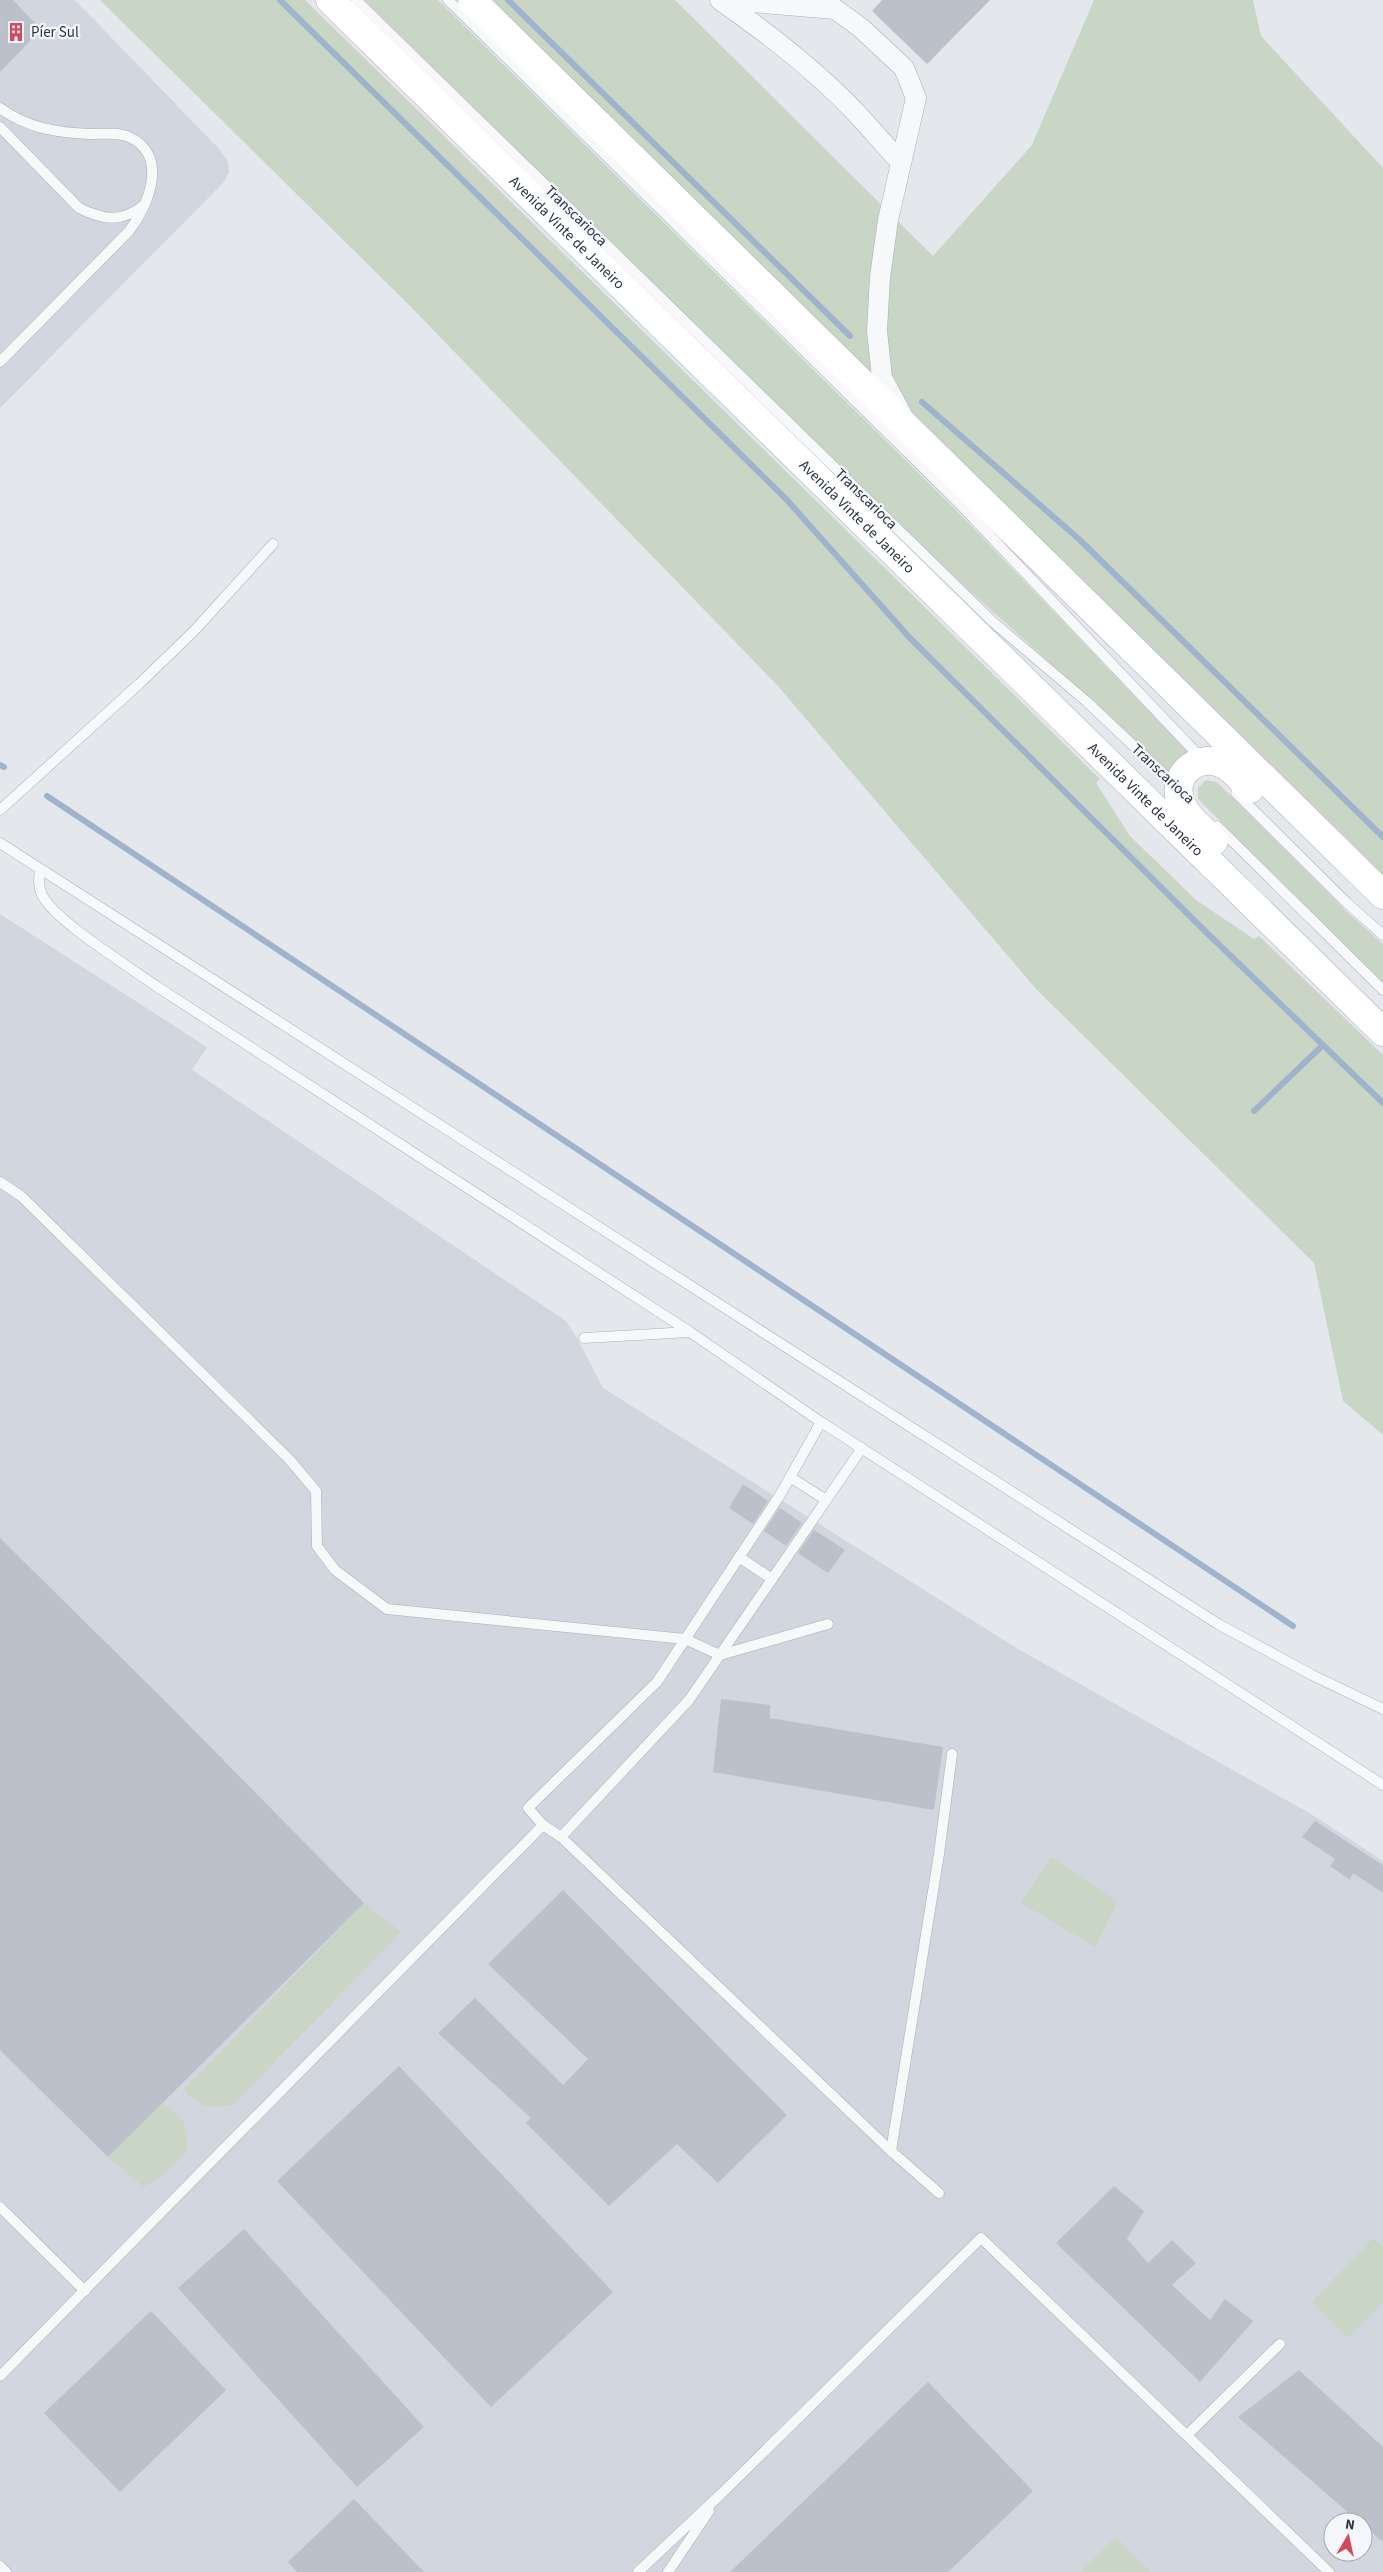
<svg xmlns="http://www.w3.org/2000/svg" width="1383" height="2572" font-family="'Source Sans 3',sans-serif">
<rect width="100%" height="100%" fill="#e4e7ec"/>
<g fill="#d2d6de" fill-rule="evenodd">
<path d="M0,0H75L220,150L228,162L229,172L224,182L0,408Z"/>
<path d="M0,914L207,1047L192,1070L566,1321L577,1338L603,1388L1018,1649L1311,1814L1383,1861V2572H0ZM1333,2522H1363V2552H1333Z"/>
</g>
<g fill="#c9d6c5">
<path d="M100,0H305L1100,779L1096,783L1130,836L1196,900L1254,939L1259,936L1383,1055V1435L1343,1401L1314,1263L1036,989L778,686L410,306Z"/>
<path d="M364,0H438L955,509L1188,752L1171,766L1169,772C1087,694 1001,621 918,543Z"/>
<path d="M483,0H675L933,256L1032,145L1094,0H1253L1261,36L1383,168V882Z"/>
<path d="M1206,780L1217,782L1346,911L1383,944V984L1198,799V788Z"/>
<path d="M1051,1857L1118,1902L1095,1947L1021,1903Z"/>
<path d="M364,1903L401,1932L234,2104C210,2108 202,2110 184,2090Z"/>
<path d="M162,2103L184,2121L187,2152L165,2174L143,2187L108,2157Z"/>
<path d="M1373,2238L1383,2246V2302L1348,2338L1312,2302Z"/>
<path d="M1116,2537L1151,2572H1080Z"/>
</g>
<g fill="none" stroke-linecap="round" stroke-linejoin="round">
<g stroke="#9fb4cc" stroke-width="6">
<path d="M280,0L787,500L909,637L1206,932L1383,1103"/>
<path d="M508,0L850,336"/>
<path d="M922,402L1080,540L1383,837"/>
<path d="M0,765L4,767"/>
<path d="M47,796L1293,1626"/>
<path d="M1254,1111L1323,1045"/>
</g>
</g>
<g fill="#bbc0ca">
<path d="M0,0H13L35,23L30,41L0,72Z"/>
<path d="M882,0H990L927,64L872,11Z"/>
<path d="M743,1484L768,1501L753,1524L729,1508Z"/>
<path d="M780,1508L802,1523L786,1546L764,1531Z"/>
<path d="M814,1530L845,1550L828,1573L798,1553Z"/>
<path d="M0,1538L169,1705L364,1903L108,2157L0,2050Z"/>
<path d="M721,1699L770,1705V1718L943,1747L934,1810L713,1772Z"/>
<path d="M1315,1821L1383,1865V1893L1353,1873L1350,1880L1330,1866L1335,1859L1302,1837Z"/>
<path d="M563,1890L787,2115L718,2183L677,2144L609,2206L526,2123L531,2118L438,2033L475,1998L563,2085L588,2059L488,1964Z"/>
<path d="M399,2066L613,2292L491,2407L277,2181Z"/>
<path d="M1114,2186L1144,2211L1127,2239L1148,2263L1172,2240L1196,2263L1172,2285L1210,2320L1225,2299L1253,2321L1200,2382L1056,2243Z"/>
<path d="M244,2229L424,2427L357,2487L178,2288Z"/>
<path d="M151,2311L226,2390L120,2492L44,2413Z"/>
<path d="M1299,2370L1383,2447V2542L1363,2525V2522H1359L1238,2417Z"/>
<path d="M928,2382L1033,2491L948,2572H730Z"/>
<path d="M354,2499L424,2572H297L288,2562Z"/>
</g>
<g fill="none" stroke-linecap="round" stroke-linejoin="round">
<g stroke="#a9aeb7" stroke-width="11">
<g id="lane">
<path d="M356,0L993,622L1086,701L1176,786"/>
<path d="M448,0L959,503L1203,760"/>
<path d="M0,108C27,128 58,133 91,134C104,134 118,132 129,137C170,155 148,207 129,231L0,362"/>
<path d="M0,127L79,208C103,220 122,223 144,205"/>
<path d="M1236,793L1347,903L1383,935"/>
<path d="M0,810L139,684L194,631L273,544"/>
<path d="M1217,826L1383,990"/>
<path d="M0,843L1218,1624L1312,1675L1383,1709"/>
<path d="M40,869C39,878 38,886 42,895C55,921 130,967 156,986L690,1332L821,1422L1383,1785"/>
<path d="M0,1182L21,1196L289,1459L316,1491L317,1546L335,1570L387,1609L685,1639L720,1655L828,1624"/>
<path d="M584,1338L690,1332"/>
<path d="M821,1422L780,1495L657,1682L528,1808L543,1825L561,1837L891,2151L939,2193"/>
<path d="M790,1477L826,1500"/>
<path d="M739,1557L772,1579"/>
<path d="M561,1837L689,1700L862,1448"/>
<path d="M891,2151L939,1854L952,1754"/>
<path d="M0,2207L85,2291"/>
<path d="M0,2376L543,1825"/>
<path d="M1187,2435L1280,2344"/>
<path d="M0,2566L6,2572"/>
<path d="M638,2572L721,2494L981,2238L1329,2572"/>
<path d="M668,2572L709,2511"/>
</g>
</g>
<g stroke="#a9aeb7" stroke-width="21">
<g id="street">
<path d="M720,0C769,34 818,72 859,116C873,131 886,147 900,161"/>
<path d="M728,0L835,9L861,28L904,68L916,98L888,220L880,277L877,331L882,378L902,415"/>
</g>
</g>
<g stroke="#a9aeb7" stroke-width="29">
<g id="secondary">
<path id="s1" d="M330,0L1383,1032"/>
<path d="M472,0L1383,895"/>
<path d="M1214,841C1202,829 1186,817 1180,800C1172,772 1200,752 1225,765C1234,770 1242,781 1250,789"/>
</g>
</g>
<path stroke="#c2c5cb" stroke-width="3" stroke-dasharray="4 4" stroke-linecap="butt" d="M0,20L4,24L0,28"/>
<use href="#lane" stroke="#f7f8fa" stroke-width="10"/>
<use href="#street" stroke="#f7f8fa" stroke-width="20"/>
<use href="#secondary" stroke="#fff" stroke-width="28"/>
</g>
<defs>
<g id="building-bare" transform="scale(1.5)"><path d="M-4-6H4V6H1V3H-1V6H-4ZM-2.5-4.3h1.7v1.8h-1.7ZM.8-4.3h1.7v1.8H.8ZM-2.5-1h1.7V.8h-1.7ZM.8-1h1.7V.8H.8Z" fill="#d1495b" stroke="#f4f6f9" stroke-width="2.5" paint-order="stroke"/></g>
</defs>
<g fill-rule="evenodd">
<use href="#building-bare" x="16" y="32"/>
</g>
<g text-anchor="middle" dominant-baseline="central" stroke-width="4.5" stroke-linejoin="round" paint-order="stroke">
<g font-size="15" fill="#2b3445" stroke="#f4f6f9" text-anchor="start">
<text x="31" y="32">Píer Sul</text>
</g>
<g font-size="15" fill="#2b3445" stroke="#f4f6f9">
<text transform="translate(576 216) rotate(44)">Transcarioca</text>
<text stroke="none"><textPath href="#s1" startOffset="332">Avenida Vinte de Janeiro</textPath></text>
<text transform="translate(866 499) rotate(44)">Transcarioca</text>
<text stroke="none"><textPath href="#s1" startOffset="738">Avenida Vinte de Janeiro</textPath></text>
<text transform="translate(1163 774) rotate(43)">Transcarioca</text>
<text stroke="none"><textPath href="#s1" startOffset="1142">Avenida Vinte de Janeiro</textPath></text>
</g>
</g>
<g transform="translate(1348 2537) rotate(9)"><circle r="24" fill="#f4f6f9" stroke="#a4a8b1"/>
<path d="M0-4L9 19L0 12L-9 19Z" fill="#d1495b"/>
<text y="-8" font-size="14" font-weight="bold" text-anchor="middle" fill="#2b3445">N</text>
</g>
</svg>
